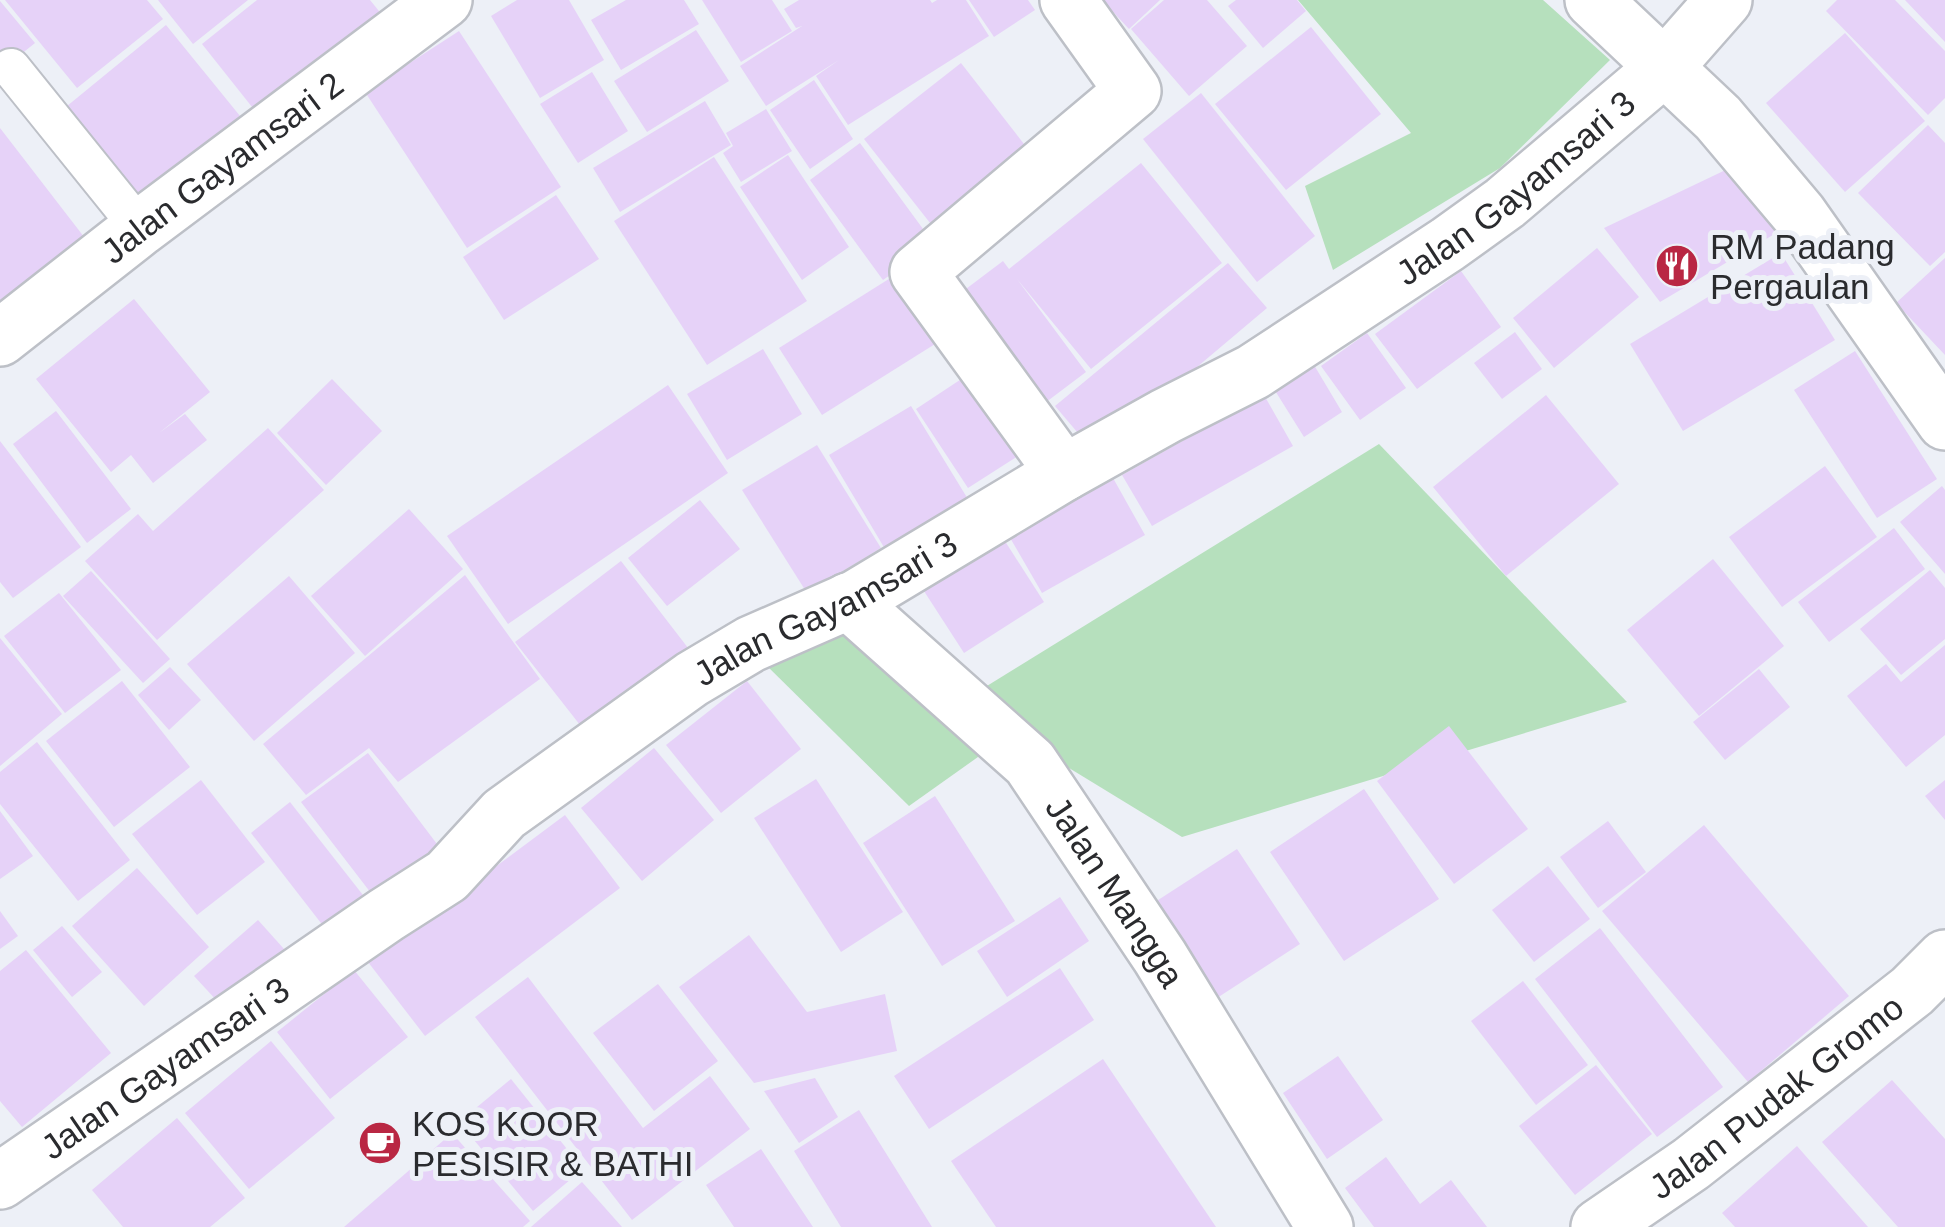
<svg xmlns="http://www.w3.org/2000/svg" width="1945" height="1227" font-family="Arial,sans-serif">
<rect width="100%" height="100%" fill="#edf0f7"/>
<g fill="#b6e0bd">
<path d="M1298,0H1543L1610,60L1500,168L1333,270L1305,186L1411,133Z"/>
<path d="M1379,444L1627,702L1182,837L961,702Z"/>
<path d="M834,616L985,752L909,806L762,661Z"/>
</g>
<g fill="#e6d2f8">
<path d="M5,0H147L163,19L77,88Z"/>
<path d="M158,0H248L193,44Z"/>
<path d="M257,0H370L392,27L268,127L202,44Z"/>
<path d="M517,0H569L604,60L540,98L491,16Z"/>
<path d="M626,0H684L699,24L621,70L591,20Z"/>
<path d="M702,0H772L792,31L741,62Z"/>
<path d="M799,0H930L932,3L937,0H966L989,36L848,125L816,76L839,60L766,106L740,66L802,26L796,28L784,9Z"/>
<path d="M969,0H1028L1035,10L994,37Z"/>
<path d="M1102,0H1160L1129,29Z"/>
<path d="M1164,0H1207L1247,46L1189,96L1131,29Z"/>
<path d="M1236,0H1297L1306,11L1263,48L1228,6Z"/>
<path d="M1837,0H1895L1945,51V98L1928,115L1826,11Z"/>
<path d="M1905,0H1945V42Z"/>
<path d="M0,1L35,43L0,71Z"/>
<path d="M166,25L240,116L132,202L61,111Z"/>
<path d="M1311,27L1381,114L1286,190L1215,104Z"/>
<path d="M696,30L729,81L647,132L614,81Z"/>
<path d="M459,31L561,187L467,248L365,92Z"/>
<path d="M1845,33L1925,121L1845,192L1766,103Z"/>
<path d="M961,63L1031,153L934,228L864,139Z"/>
<path d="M592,72L628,131L578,163L540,104Z"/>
<path d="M814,80L853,139L810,169L770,110Z"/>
<path d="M1201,93L1315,236L1257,282L1143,139Z"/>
<path d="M705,101L731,145L620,212L593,168Z"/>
<path d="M766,109L792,151L741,182L723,153L733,146L726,133Z"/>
<path d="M1928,125L1945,143V252L1930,266L1858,193Z"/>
<path d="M0,128L91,246L0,318Z"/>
<path d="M860,143L934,244L883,280L810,180Z"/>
<path d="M788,155L849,247L802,280L740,187Z"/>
<path d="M714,157L807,301L707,365L614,221Z"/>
<path d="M1141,163L1222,263L1091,369L1017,279L1086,372L1029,415L946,304L1003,261L1009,269Z"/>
<path d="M1736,165L1783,229L1660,302L1604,228Z"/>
<path d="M556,195L599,259L504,320L463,257Z"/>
<path d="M1597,248L1639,297L1554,368L1513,318Z"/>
<path d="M1781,253L1835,340L1683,431L1630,344Z"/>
<path d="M1945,258V355L1896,303Z"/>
<path d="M1228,263L1267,308L1095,453L1055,406Z"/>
<path d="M1461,271L1501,327L1417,389L1375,334Z"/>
<path d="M900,272L943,339L822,415L779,348Z"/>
<path d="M134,299L210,392L159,433L185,414L207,440L153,483L131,455L111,472L36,379Z"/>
<path d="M1515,332L1542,369L1502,399L1474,363Z"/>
<path d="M1367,333L1406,388L1360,420L1321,366Z"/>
<path d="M763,349L802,414L727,460L687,394Z"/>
<path d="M1855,351L1937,479L1877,518L1794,390Z"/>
<path d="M1314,365L1342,412L1304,437L1274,389Z"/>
<path d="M975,370L1029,449L968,488L916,409Z"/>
<path d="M332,379L382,431L326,485L277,433Z"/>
<path d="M668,385L728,473L508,624L447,536Z"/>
<path d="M1264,395L1293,446L1152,526L1122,475Z"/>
<path d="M1546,395L1619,484L1506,576L1433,487Z"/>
<path d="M911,406L974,509L891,559L829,455Z"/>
<path d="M56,411L131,509L87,543L13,444Z"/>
<path d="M268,428L324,490L157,640L85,561L138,514L153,531Z"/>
<path d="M0,441L81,547L13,598L0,582Z"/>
<path d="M817,445L881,548L807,593L742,490Z"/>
<path d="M1825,466L1877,537L1782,607L1729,537Z"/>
<path d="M1113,478L1145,535L1042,593L1009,536Z"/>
<path d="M1942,486L1945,490V574L1900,522Z"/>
<path d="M700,500L740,549L667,606L628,558Z"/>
<path d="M409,509L463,569L365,656L311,596Z"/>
<path d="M1894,528L1925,569L1829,642L1798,602Z"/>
<path d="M1003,538L1044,602L964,653L922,588Z"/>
<path d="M1713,559L1784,646L1699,716L1627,630Z"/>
<path d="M621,561L695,657L591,739L515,642Z"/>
<path d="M1930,570L1945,588V639L1901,675L1860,629Z"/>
<path d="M91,571L170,659L143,683L63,596Z"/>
<path d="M465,575L540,679L398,782L369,748L306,795L263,744Z"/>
<path d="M289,576L355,653L254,741L187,664Z"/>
<path d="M59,593L121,670L65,713L4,636Z"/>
<path d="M0,638L62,714L0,766Z"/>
<path d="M1945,645V735L1906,767L1847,696L1886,664L1901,682Z"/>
<path d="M170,667L201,700L169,730L138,695Z"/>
<path d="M1759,669L1790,707L1725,760L1693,722Z"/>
<path d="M122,681L190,767L114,827L46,741Z"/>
<path d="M747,681L801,749L721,813L666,745Z"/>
<path d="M1449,726L1528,829L1454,884L1377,781Z"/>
<path d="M37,742L130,860L78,901L0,804V772Z"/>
<path d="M654,748L714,820L642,881L581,808Z"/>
<path d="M368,753L440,848L374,897L301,802Z"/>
<path d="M816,779L903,912L841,952L754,818Z"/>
<path d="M201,780L265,862L197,915L132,834Z"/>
<path d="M1945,780V820L1925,796Z"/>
<path d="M1364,789L1439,899L1344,961L1270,852Z"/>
<path d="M935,796L1015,921L942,966L863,843Z"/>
<path d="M290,802L370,904L331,936L251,833Z"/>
<path d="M0,811L33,856L0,879Z"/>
<path d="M565,815L620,888L425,1036L368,962Z"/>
<path d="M1608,821L1646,872L1598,908L1560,857Z"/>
<path d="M1704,825L1849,996L1748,1082L1602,911Z"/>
<path d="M1237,849L1300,944L1217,998L1155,902Z"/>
<path d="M1548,866L1590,919L1534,962L1492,910Z"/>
<path d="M137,868L209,947L144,1006L72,926Z"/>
<path d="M1060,897L1089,941L1007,997L977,951Z"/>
<path d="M0,911L18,936L0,949Z"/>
<path d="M258,920L293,959L230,1015L194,976Z"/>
<path d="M62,926L102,972L72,997L33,950Z"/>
<path d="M1600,928L1723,1087L1657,1137L1535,979Z"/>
<path d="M749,935L807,1012L885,994L897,1051L754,1083L679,987Z"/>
<path d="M26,950L111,1053L22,1127L0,1101V971Z"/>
<path d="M1060,968L1094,1020L929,1129L894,1076Z"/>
<path d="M354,970L408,1037L330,1099L277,1032Z"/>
<path d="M528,977L643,1128L710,1076L750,1129L632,1220L475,1017Z"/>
<path d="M1523,981L1588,1065L1536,1105L1471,1021Z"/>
<path d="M658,984L718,1061L654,1111L593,1033Z"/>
<path d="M271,1041L335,1118L249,1189L185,1113Z"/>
<path d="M1338,1056L1383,1120L1327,1159L1283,1093Z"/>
<path d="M1103,1059L1216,1227H996L951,1161Z"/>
<path d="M1596,1065L1652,1134L1575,1195L1519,1126Z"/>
<path d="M815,1078L838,1117L799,1143L764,1091Z"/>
<path d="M511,1079L583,1169L533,1211L459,1122Z"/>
<path d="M1892,1080L1945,1139V1227H1898L1822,1142Z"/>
<path d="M859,1110L932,1227H841L794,1151Z"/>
<path d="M177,1118L245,1198L210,1227H123L92,1190Z"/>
<path d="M452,1133L530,1221L523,1227H344Z"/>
<path d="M1797,1146L1868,1227H1735L1722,1213Z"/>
<path d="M761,1149L813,1227H734L706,1185Z"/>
<path d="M1386,1157L1420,1204L1451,1180L1487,1227H1374L1345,1188Z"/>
<path d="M582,1182L622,1227H531Z"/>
</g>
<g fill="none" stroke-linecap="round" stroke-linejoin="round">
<g stroke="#bdc0c7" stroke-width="42">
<path id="lane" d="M11,68L140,228"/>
</g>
<g stroke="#bdc0c7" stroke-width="60">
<g id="street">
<path d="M1593,0L1718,118L1799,214L1945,422"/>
<path id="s1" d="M0,338L140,228L444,0"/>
<path d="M1064,473L918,272L1133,91L1068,0"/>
<path id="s2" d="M848,601L1030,763L1160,957L1325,1227"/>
<path id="s3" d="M0,1181L386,915L447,876L504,814L692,679L751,644L856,598L1064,473L1166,416L1253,372L1448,244L1505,203L1665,67L1724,0"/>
<path id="s4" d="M1599,1227L1691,1164L1912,991L1945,958"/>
</g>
</g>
<use href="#lane" stroke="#fff" stroke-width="38"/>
<use href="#street" stroke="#fff" stroke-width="55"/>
</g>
<defs>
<g id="restaurant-disc" transform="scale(2.25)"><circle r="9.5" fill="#b92743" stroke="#edf0f7"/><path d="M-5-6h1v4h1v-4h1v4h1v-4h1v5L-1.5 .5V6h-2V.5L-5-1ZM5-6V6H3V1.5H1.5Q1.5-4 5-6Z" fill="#fff"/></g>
<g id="cafe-disc" transform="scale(2.25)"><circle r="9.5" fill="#b92743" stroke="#edf0f7"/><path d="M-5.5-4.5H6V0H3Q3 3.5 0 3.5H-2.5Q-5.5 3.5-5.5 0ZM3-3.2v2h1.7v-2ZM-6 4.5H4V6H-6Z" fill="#fff"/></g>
</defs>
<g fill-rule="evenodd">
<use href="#restaurant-disc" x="1677" y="266"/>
<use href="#cafe-disc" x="380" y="1143"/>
</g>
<g text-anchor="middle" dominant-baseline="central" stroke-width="10" stroke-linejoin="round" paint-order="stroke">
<g font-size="35" fill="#2a2b2e" stroke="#edf0f7">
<text stroke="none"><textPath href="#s1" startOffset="280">Jalan Gayamsari 2</textPath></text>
<text stroke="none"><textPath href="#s3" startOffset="1818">Jalan Gayamsari 3</textPath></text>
<text stroke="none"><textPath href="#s3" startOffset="1008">Jalan Gayamsari 3</textPath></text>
<text stroke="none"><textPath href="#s2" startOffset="398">Jalan Mangga</textPath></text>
<text stroke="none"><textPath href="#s3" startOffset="200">Jalan Gayamsari 3</textPath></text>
<text stroke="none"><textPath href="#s4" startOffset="220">Jalan Pudak Gromo</textPath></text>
</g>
<g font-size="35" fill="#2a2b2e" stroke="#edf0f7" text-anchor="start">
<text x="1710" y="246">RM Padang<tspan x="1710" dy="40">Pergaulan</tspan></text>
<text x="412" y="1123">KOS KOOR<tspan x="412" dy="40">PESISIR &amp; BATHI</tspan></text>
</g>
</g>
</svg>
